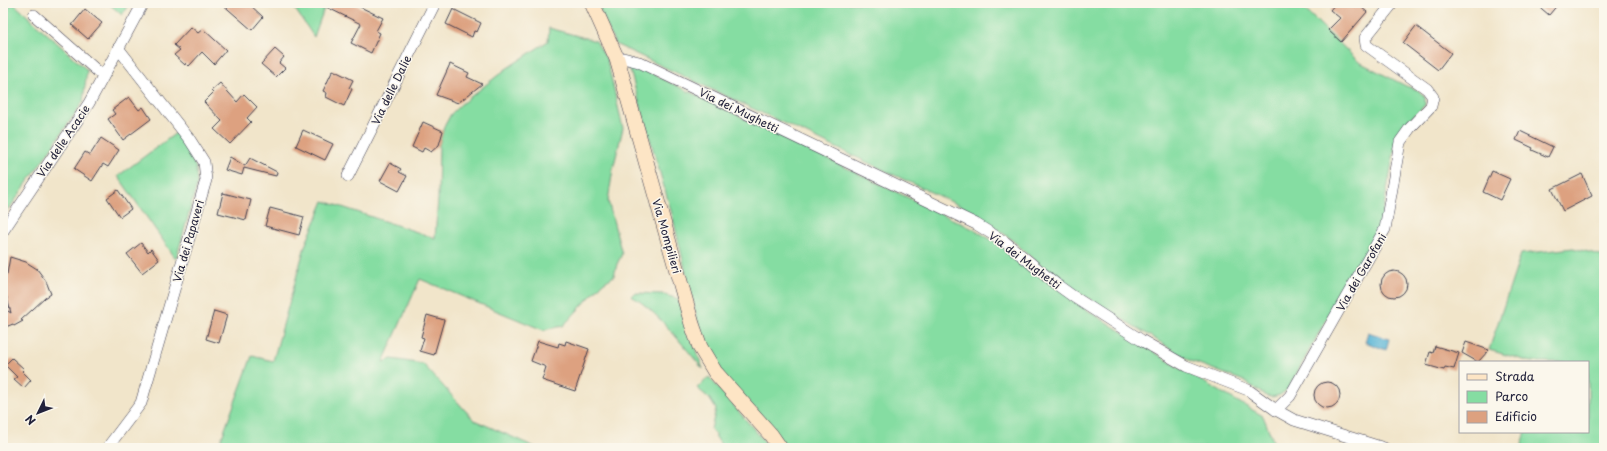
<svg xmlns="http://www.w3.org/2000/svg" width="1607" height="451" font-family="'Playpen Sans',sans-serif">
<rect width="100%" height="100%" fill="#fbf7ec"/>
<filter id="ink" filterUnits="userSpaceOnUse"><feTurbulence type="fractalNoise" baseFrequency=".025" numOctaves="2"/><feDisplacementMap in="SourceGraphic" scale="8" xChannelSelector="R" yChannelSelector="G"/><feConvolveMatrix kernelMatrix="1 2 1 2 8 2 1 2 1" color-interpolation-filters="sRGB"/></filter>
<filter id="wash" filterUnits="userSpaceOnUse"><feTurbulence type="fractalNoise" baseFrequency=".012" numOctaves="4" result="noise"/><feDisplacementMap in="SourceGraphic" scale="16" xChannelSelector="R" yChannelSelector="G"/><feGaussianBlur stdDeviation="0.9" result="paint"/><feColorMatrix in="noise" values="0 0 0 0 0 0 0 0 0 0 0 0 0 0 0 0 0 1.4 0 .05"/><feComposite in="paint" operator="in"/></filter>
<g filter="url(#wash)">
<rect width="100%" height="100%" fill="#f1e5ca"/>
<g fill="#85dda2" stroke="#54806e">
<path d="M13,3L87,70L83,102L9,209L3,208V13Z"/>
<path d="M108,3H129L122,15Z"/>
<path d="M291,3H326L314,37Z"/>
<path d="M597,3H1298L1359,62L1406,86L1418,90L1425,97V105L1403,126L1396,142L1380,227L1371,244L1326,320L1288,389L1280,395L1272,397L1266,396L1244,381L1191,361L1068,286L1050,274L1010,238L971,211L615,44Z"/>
<path d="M549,28L596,41L607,60L623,128L613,169L608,201L622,254L617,264L614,276L603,283L563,326L543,330L420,279L383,362L392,359L423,364L474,420L537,448H218L252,356L273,361L305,246L324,201L435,238L438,199L439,145L444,127L451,114L460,105L506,69L548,41Z"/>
<path d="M629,67H638L975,230L1007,249L1084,308L1186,372L1263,416L1276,448H787L727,381L704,339L697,319L672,214Z"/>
<path d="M176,133L187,148L196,168L197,185L176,259L118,176Z"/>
<path d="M1573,248L1604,256V448H1521L1526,432H1588V362H1531L1489,350L1521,254Z"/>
<path d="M634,293L662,294L678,299L703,369C685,348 655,308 631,296Z"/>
<path d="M709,377L770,448H723L711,429L716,409L709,398L697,388Z"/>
</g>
<path fill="#57b4d5" stroke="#3c6b88" d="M1368,332L1389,339L1386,350L1365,342Z"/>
<g id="blocks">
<g fill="#dda180">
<path d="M221,3H248L263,17L252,30Z"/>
<path d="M318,3H352L383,18L376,31L380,33L371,53L351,43L361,24Z"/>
<path d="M1336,3H1356L1367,12L1341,42L1328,30L1340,18L1330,10Z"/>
<path d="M1535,3H1559L1549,15Z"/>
<path d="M85,9L102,23L88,39L72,25Z"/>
<path d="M453,9L481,23L477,32L474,31L472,37L446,24Z"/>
<path d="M1416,26L1451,53L1438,70L1403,43Z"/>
<path d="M191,27L198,33L203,29L226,50L214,64L202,52L189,66L186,63L185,65L174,55L180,50L174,45Z"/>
<path d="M275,49L284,57L279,63L285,68L276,77L261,64Z"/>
<path d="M450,64L469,73L467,77L482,84L458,103L436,95Z"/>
<path d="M333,70L353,80L349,88L352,89L344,106L326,97L327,93L323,91Z"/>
<path d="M220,83L237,102L244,94L257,107L247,118L251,122L230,144L214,129L222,121L204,102L213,93L211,91Z"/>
<path d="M129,97L139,110L143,107L151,119L123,140L108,119L115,114L112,110Z"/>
<path d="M423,122L443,131L439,145L431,152L424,148L422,152L412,147Z"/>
<path d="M303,130L333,144L325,160L296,146Z"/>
<path d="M1520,131L1553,147L1548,157L1532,150L1533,148L1516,140Z"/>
<path d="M101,138L119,150L108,167L103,164L92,181L74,169L85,152L90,155Z"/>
<path d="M230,157L245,166L250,158L277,172L276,176L244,168L242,175L225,170Z"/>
<path d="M390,163L401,169L399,172L407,176L399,191L380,181Z"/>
<path d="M1492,171L1510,179L1500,200L1483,192Z"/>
<path d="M1582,174L1592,196L1563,211L1552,189Z"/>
<path d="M118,190L131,209L120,217L107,198Z"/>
<path d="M223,193L251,200L246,220L218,213Z"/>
<path d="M270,208L304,217L299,235L265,226Z"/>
<path d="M141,243L148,252L151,249L159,260L142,273L127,254Z"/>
<path d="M10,257L26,262L37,269L46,281L51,294L45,298L21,320L23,321L14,326L13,324L3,328V308L11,313L3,283V275L7,274Z"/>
<circle cx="1394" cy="284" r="13"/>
<path d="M214,311L227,315L219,343L206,339Z"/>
<path d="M427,315L444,320L434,355L420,351L424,338L421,337Z"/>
<path d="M538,341L558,347L559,343L565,345L566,341L589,349L575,391L542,380L546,367L531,361Z"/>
<path d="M1466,342L1489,350L1478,362L1462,353Z"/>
<path d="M1435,346L1459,353L1454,369L1445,367L1444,370L1426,365L1430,352L1433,353Z"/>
<path d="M12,358L24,369L22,371L31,380L24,388L14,379L17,377L5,365Z"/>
<circle cx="1327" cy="395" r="13"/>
</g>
</g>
</g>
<g filter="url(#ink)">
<use href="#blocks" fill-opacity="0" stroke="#413f50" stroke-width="1"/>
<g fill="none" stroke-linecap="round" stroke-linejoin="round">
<g stroke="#413f50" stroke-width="12">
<g id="street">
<path d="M34,15L103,76"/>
<path d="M617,59L623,58L639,62L976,224L1005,242L1056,284L1074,297L1141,340L1186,366L1248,390L1276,410L1294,420L1384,448"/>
<path d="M348,176L435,3"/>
<path d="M3,231L89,103L143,3"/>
<path d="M1276,410L1290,396L1385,229L1400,142L1410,128L1431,106L1433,97L1427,89L1366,45L1365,38L1393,3"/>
<path d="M107,448L141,403L206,180L204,162L190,140L118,48"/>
</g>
</g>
<g stroke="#413f50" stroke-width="16">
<path id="secondary" d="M592,3L617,59L692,324L700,347L715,372L771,435L780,448"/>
</g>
<use href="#street" stroke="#fff" stroke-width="11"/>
<use href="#secondary" stroke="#fde5c5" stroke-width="15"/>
</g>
</g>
<g text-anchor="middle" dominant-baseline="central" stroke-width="3" stroke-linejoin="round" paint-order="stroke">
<g font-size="11" fill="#22223b" stroke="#fbf7ec">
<text transform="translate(391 90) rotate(-64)">Via delle Dalie</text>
<text transform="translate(739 110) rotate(26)">Via dei Mughetti</text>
<text transform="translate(63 141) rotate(-56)">Via delle Acacie</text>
<text transform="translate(667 236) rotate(74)">Via Mompilieri</text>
<text transform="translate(188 241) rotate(-74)">Via dei Papaveri</text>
<text transform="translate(1025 260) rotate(37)">Via dei Mughetti</text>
<text transform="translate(1361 272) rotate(-60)">Via dei Garofani</text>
</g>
</g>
<rect width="1607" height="451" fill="none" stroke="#fbf7ec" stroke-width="16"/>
<rect x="1459" y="361" width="130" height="72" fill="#fbf7ec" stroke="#a4a2a5"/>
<rect x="1467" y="374" width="20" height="6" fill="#fde5c5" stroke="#a4a2a5"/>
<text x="1495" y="381" font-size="12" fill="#22223b">Strada</text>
<rect x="1467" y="391" width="20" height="12" fill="#85dda2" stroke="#a4a2a5"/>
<text x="1495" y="401" font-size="12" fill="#22223b">Parco</text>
<rect x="1467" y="411" width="20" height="12" fill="#dda180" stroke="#a4a2a5"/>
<text x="1495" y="421" font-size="12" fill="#22223b">Edificio</text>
<g transform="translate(38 413) rotate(227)" stroke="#fbf7ec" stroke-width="3" paint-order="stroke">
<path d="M0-3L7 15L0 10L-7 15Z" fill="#22223b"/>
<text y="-6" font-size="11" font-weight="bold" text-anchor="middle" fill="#22223b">N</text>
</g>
</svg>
